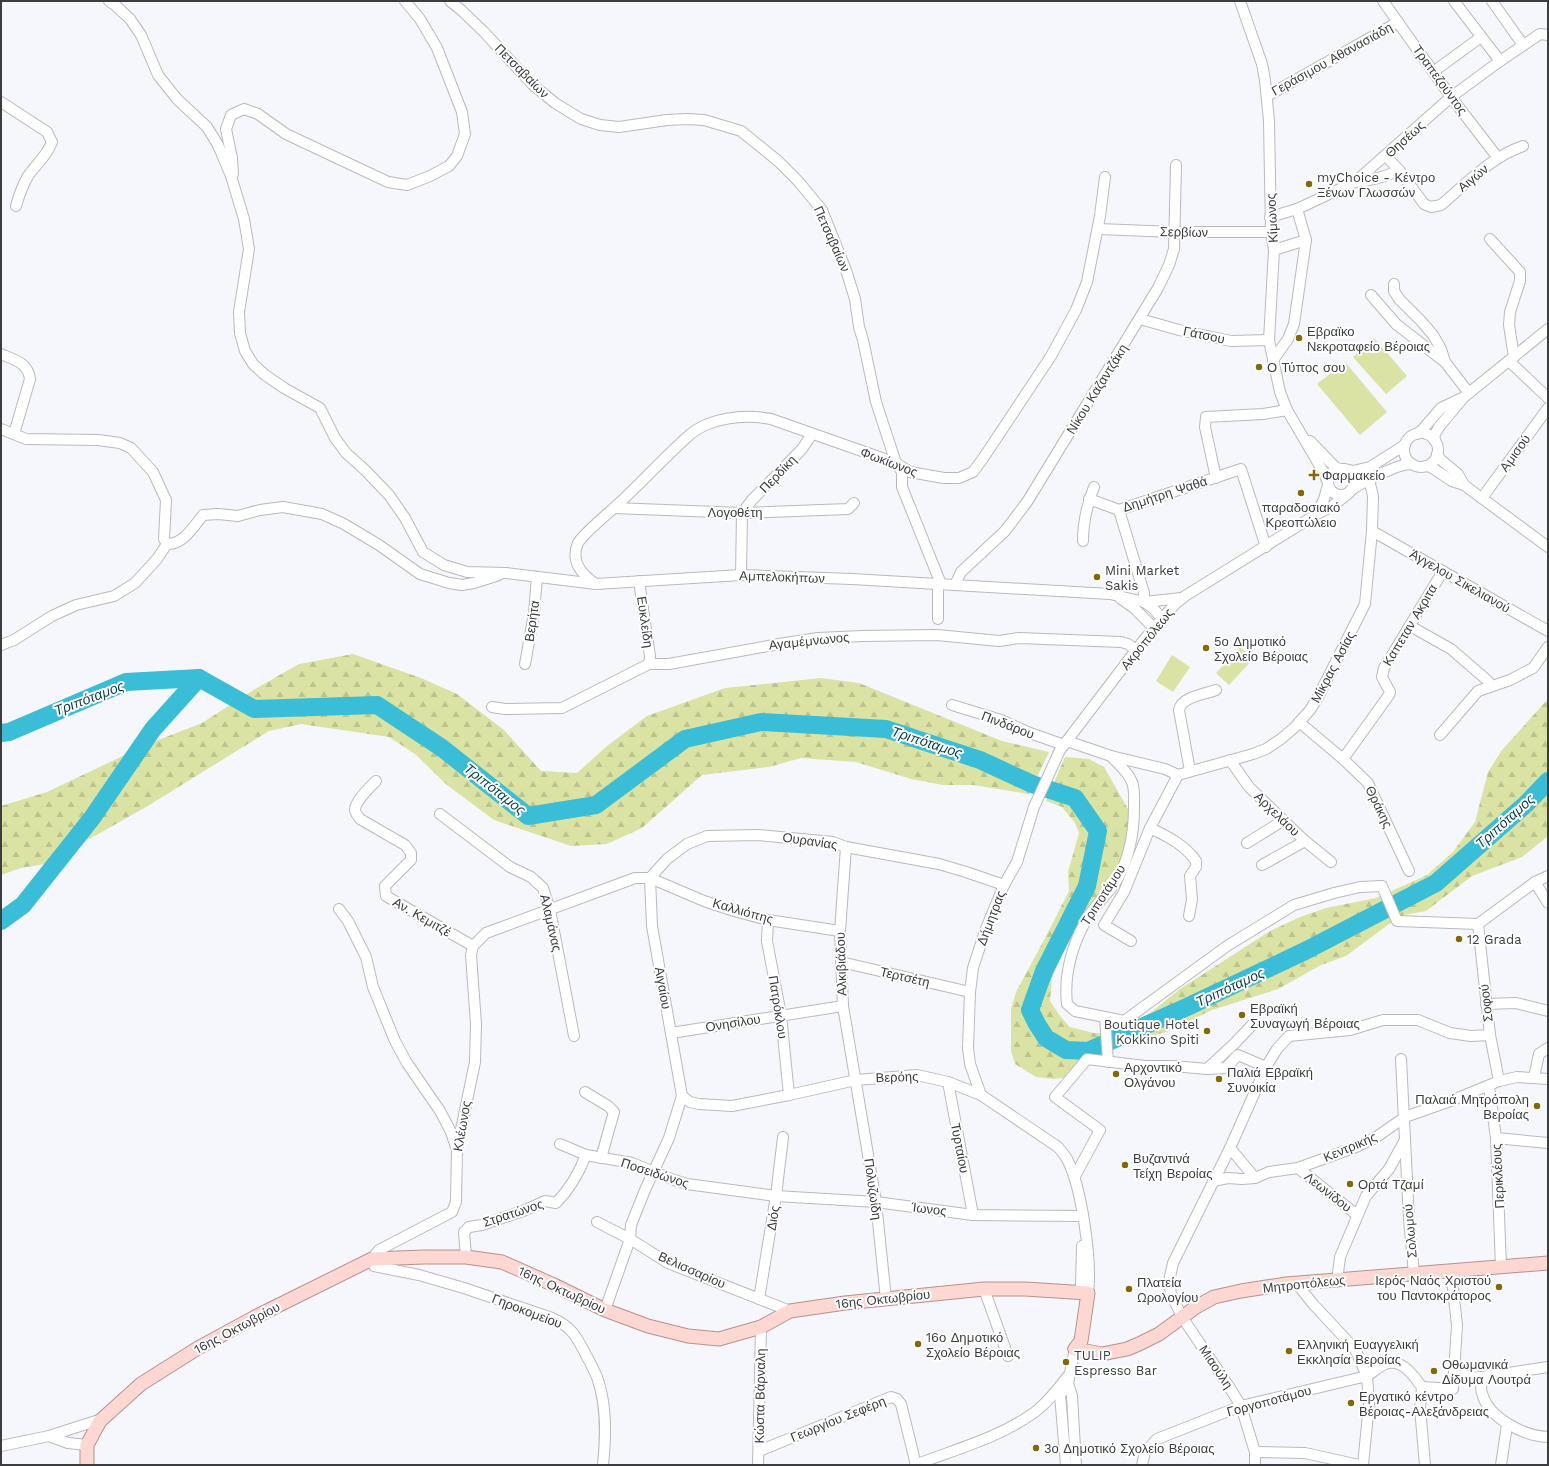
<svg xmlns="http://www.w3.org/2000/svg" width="1549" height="1466" font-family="'Work Sans',sans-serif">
<defs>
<pattern id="forest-firs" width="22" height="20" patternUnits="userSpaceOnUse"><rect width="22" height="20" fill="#dae3a3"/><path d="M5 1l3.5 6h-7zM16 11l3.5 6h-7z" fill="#bcc48d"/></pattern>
</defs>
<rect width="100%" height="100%" fill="#f5f7fc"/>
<g fill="#dae3a3">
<path d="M1374,338L1407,376L1386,394L1353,357Z"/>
<path d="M1345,362L1387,412L1360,435L1317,384Z"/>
<path d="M1240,647L1253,659L1229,685L1216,673Z"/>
<path d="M1172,655L1190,667L1173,692L1156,681Z"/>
</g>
<g fill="url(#forest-firs)">
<path d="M353,654L421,678L457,694L504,730L541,771L577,773L607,746L647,716L725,688L821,678L859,683L1002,741L1049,752L1029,794L973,785H943L911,779L856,762L801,758L769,767L702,775L642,828L607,844L571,846L494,820L447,785L415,754L389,737L301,724L269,731L146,807L45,864L21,868L1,875V806L47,792L148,744L202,723L255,689L299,664Z"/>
<path d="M1548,699V836L1522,857L1472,876L1426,911L1404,915L1393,921L1346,956L1321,965L1278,989L1212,1010L1167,1032L1154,1035L1140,1036L1108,1049L1107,1033L1129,1026L1150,1013L1180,989L1270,931L1300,917L1326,908L1376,898L1427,875L1453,852L1475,822L1488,772L1502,750Z"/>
<path d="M1065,757L1089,759L1104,767L1128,809L1130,830L1123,859L1102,887L1090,912L1078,924L1070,937L1052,978L1050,1001L1060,1016L1070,1027L1094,1033H1105L1106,1050L1087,1059L1070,1077L1053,1079L1036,1077L1015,1064L1011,1051V1009L1016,992L1044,940L1069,891L1068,872L1079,833L1075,823L1062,807L1046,801Z"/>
</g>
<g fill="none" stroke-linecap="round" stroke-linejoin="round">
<g stroke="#3abdd7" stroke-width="18">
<path d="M1,733L9,732L126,682L199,678L254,709L377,705L442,748L528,816L596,805L685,739L761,722L886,729L980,760L1032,784L1075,798L1098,831L1087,886L1044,971L1030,1010L1037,1024L1046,1038L1066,1050L1088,1051L1187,1007L1305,951L1436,883L1526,804L1548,781"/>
<path d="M1,921L23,905L92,818L153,729L199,678"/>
</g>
<g stroke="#b8babf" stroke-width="12">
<g id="minor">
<path d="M109,1L115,5L130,19L141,35L158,75L177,99L207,127L218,145L231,176L244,219L249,249L239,312L240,333L245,351L253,364L265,375L284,388L320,408L335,438L346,453L365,470L389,495L405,518L423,552L444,565L467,572L506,573L596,584L741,575L852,579L1110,594L1144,602L1182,598"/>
<path d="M450,1L461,10L484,32L532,84L555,103L581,119L600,125L619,127L667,120L687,119L704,120L741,131L778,161L798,181L822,210L846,270L855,299L859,327L863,340L876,402L896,463L902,472V487L941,584"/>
<path d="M1240,1L1262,64L1265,80L1269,121L1271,232L1274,250L1269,340L1280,392L1287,410L1324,473L1328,483"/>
<path d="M1383,1L1451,97L1498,158"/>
<path d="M1454,1L1500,61"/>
<path d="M1492,1L1523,45"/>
<path d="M1433,72L1481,37"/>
<path d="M1267,96L1398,22"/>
<path d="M1,102L47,132L52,142C47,156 36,164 28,176C23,185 19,195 16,206"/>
<path d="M1386,156L1399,170L1424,204L1431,207L1441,205C1466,184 1491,157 1523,146"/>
<path d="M233,174L232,158L226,129L231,115L244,109L258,114L286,134L388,182L407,185L430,176L449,166L457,156L465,134L462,112L437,48L420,19L405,1"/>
<path d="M1355,182C1371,181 1385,177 1399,170"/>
<path d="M1270,217L1297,209L1355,182L1451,97L1500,61L1540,34L1548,35"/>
<path d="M1098,229L1175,232H1271"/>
<path d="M1490,239L1520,272V281L1510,312L1509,325L1514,357"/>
<path d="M1274,250L1306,240"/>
<path d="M1394,284V291L1399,299L1421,321L1433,335L1441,349L1445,362L1469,393"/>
<path d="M1371,295L1396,324L1445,362"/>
<path d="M1140,319L1179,330L1231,341L1269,340"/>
<path d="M1,354C14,360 28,362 30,379L14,434"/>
<path d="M1273,360L1288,339L1294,324L1306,240L1297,209"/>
<path d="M1509,361L1548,398"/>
<path d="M1,429L26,439L98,440L120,443L131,448L153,472L166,500L164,539L167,544C183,545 194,526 203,515L218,514L238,516L260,510L283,507L322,514L344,524L379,545L420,574L449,583L462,585L474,583L499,575"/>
<circle cx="1421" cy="450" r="17"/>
<path d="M1417,434L1422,430L1441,408L1462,398"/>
<path d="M1434,440L1435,434L1439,427L1464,397L1548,329"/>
<path d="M1310,441L1335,467L1340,469"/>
<path d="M1437,454L1440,459L1458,474L1464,485"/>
<path d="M1426,466L1431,467L1452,481L1464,485L1548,547"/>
<circle cx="1341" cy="482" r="13"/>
<path d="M1345,469L1353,471L1370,467L1405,445"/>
<path d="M1216,478L1205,427L1206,417L1263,414L1287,410"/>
<path d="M1351,490C1363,482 1399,463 1412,464"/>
<path d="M1482,498L1548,408"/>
<path d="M1089,499L1119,510L1241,469L1266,547"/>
<path d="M614,508L742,513L848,509L854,503"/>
<path d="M1119,510L1144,593V602"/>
<path d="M1317,514L1324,499L1328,485"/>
<path d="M1372,531L1548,631"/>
<path d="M1083,541C1083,522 1087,505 1094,487"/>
<path d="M741,575L742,513L752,500L802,449L812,434"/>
<path d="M639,581L650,656L649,664"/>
<path d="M596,584C582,575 570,561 578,543C583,534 606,515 615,507C639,485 661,461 685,439C691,433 700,427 708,424C729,416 749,415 771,419L896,463L910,472L944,478H959L973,472L984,457L1051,356L1076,310L1087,282L1100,216L1105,177"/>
<path d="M955,585L961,572L1005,531L1027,502L1158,288L1169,265L1174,249L1176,165"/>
<path d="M1121,599L1134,608L1154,628"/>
<path d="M1144,602L1153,608L1162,619"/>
<path d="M938,619V584"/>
<path d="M1410,626L1451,649L1488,681L1490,687"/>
<path d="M1,645L14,640L52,616L76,605L114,596L135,583L157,559L167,544"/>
<path d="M525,664L534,613L537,577"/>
<path d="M952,705L1001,720L1030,733L1064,745"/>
<path d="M492,707L505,709L562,708L649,664H669L779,644L818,638L862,636L937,635L999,641L1019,638L1121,642L1128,644L1136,650"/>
<path d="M1299,722L1343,759L1368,783L1409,871"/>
<path d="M1440,735L1478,691L1510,680L1533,668L1548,647"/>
<path d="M1067,741L1111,756L1165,769L1178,775L1253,754L1266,749L1281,739L1294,728L1310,710L1318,697L1365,604L1372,531L1373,496L1369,480"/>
<path d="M1111,756C1118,764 1128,772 1132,782C1135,790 1134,799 1134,807C1134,834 1130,859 1115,883C1105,897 1091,909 1084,924C1071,949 1064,976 1067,1004L1075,1011L1124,1021L1227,946L1294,905L1334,893L1360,887L1382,886L1397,921L1478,924"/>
<path d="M1343,759L1389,695L1390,692L1382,677L1384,668L1443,571"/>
<path d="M1230,760L1249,787L1305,841L1331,862"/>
<path d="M1190,771L1179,710C1181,697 1205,694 1216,690"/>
<path d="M376,781C370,787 355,801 355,810C355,813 358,816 360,819L405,845L411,853V860L385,886L386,896L473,946"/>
<path d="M440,814L510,867L531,877L543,888L550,910L574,1036"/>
<path d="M1150,828C1167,836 1185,845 1196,861V867L1190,876L1192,899L1189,916"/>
<path d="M1247,843L1284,820"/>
<path d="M846,847L840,931L843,1006L876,1202L886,1299"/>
<path d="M1262,865L1305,841"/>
<path d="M650,878L667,859L687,844L707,836L758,835L833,842L846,847L939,864L966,872L1004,885"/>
<path d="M1535,882L1548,903"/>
<path d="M339,909L348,921L366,957L373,987L395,1041L407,1063L440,1111L451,1132L456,1147"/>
<path d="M768,920L767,941L781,1015L789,1095"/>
<path d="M1478,924L1490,1035L1499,1081"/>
<path d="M1478,924L1535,882L1548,876"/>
<path d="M1131,941L1104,925L1124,892L1150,828L1178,775"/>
<path d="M841,962L970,992"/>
<path d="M1486,1004L1516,1003L1548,1011"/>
<path d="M1105,1017L1108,1062"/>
<path d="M671,1033L843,1006"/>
<path d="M1207,1069L1226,1068L1238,1055L1266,1067"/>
<path d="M1534,1077L1539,1054L1548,1048"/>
<path d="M948,1082L973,1215"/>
<path d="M1489,1086L1496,1138L1501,1267"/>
<path d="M585,1092L608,1106L614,1112L601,1158"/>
<path d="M981,1095L970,1064L968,1048L970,992L973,968L985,931L1004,885L1017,862L1034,807L1060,750L1143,641L1175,604L1185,596L1317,514L1331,507L1349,493"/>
<path d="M682,1096L690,1102L699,1104L732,1106L789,1095L856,1080L917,1075L948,1082L981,1095L1058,1147C1061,1151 1065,1155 1067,1159C1082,1188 1092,1261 1088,1293"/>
<path d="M1496,1138L1548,1143"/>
<path d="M1405,1140L1409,1219L1414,1274"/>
<path d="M560,1144L586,1155L632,1163L674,1180L687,1184L776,1196L876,1202L973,1215L1083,1216"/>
<path d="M1230,1148L1255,1178"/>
<path d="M1298,1168L1357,1215"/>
<path d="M1075,1176L1100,1130L1055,1097L1087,1059L1145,1066H1173L1207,1069L1235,1043L1253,1024"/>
<path d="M1213,1181L1228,1178L1242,1179L1255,1178L1269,1172L1298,1168L1356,1147L1375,1138L1405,1117L1453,1100L1499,1081L1517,1077L1548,1079"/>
<path d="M597,1222L630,1239L668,1263L790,1311"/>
<path d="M466,1257L464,1232L469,1227L482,1225L523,1211L545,1201L556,1203C570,1189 579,1173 586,1155"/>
<path d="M1337,1281L1340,1257L1366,1196L1389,1169L1405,1140L1401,1059"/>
<path d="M1297,1284L1313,1304L1355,1349L1367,1376C1373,1372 1379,1367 1385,1364C1402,1358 1413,1375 1422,1387L1453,1389L1457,1325L1451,1271"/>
<path d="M984,1289L1008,1356"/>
<path d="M1079,1292L1081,1285L1082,1246"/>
<path d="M759,1299L776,1196L783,1137"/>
<path d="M605,1310L630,1239L631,1225L645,1190L669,1138L682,1096L652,926L650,878"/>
<path d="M1075,1349L1068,1383L1072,1396L1076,1465"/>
<path d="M1454,1375L1482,1377L1548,1367"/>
<path d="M1482,1377C1482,1382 1480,1388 1482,1393C1488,1418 1524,1436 1548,1437"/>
<path d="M1422,1387L1420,1408L1425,1465"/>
<path d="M49,1436L68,1443L87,1445"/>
<path d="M1,1446L49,1436L102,1419"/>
<path d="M759,1451L891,1397L897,1399L901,1404L916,1465"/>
<path d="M1255,1452L1305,1453L1359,1465"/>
<path d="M603,1465C606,1436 607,1405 597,1377C594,1370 590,1362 586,1355C577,1337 571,1326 552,1318L464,1288L419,1275L374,1266L372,1259L379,1250L452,1212L456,1202L457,1149L475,1062L476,1024L471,955L473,946L486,933L635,878H650L704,901L734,911L768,920L840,931"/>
<path d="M758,1465L761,1327"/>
<path d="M915,1465C956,1449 999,1438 1035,1412C1048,1402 1058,1389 1068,1376"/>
<path d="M1066,1465L1060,1395L1067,1385"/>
<path d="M1142,1465L1145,1452L1157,1439L1241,1406L1367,1376L1369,1404L1363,1465"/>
<path d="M1255,1465V1452L1241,1406L1228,1385L1182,1317L1171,1294L1169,1281L1173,1263L1230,1148L1266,1067L1277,1049L1289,1036L1350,1030L1383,1020H1418L1450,1033L1471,1036L1490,1035"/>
<path d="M1501,1465L1507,1425"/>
</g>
</g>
<g stroke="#b8918c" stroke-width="15">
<g id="major">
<path d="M1075,1349L1102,1354L1127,1349L1139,1344L1159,1334L1196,1307L1214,1297L1241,1291L1286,1284L1548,1263"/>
<path d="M87,1465V1445L100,1421L141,1384L198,1348L255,1317L372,1259L424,1257H466L502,1262L554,1285L605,1310L648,1326L688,1336L719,1339L761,1327L790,1311L845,1303L984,1289H1025L1088,1293L1081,1341L1075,1349"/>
</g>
</g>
<use href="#minor" stroke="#fff" stroke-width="10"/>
<use href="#major" stroke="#fdd8d3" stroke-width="13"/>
</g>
<g fill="#816a03" stroke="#fff" stroke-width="1.5">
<circle cx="1309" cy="184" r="4"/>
<circle cx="1299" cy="338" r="4"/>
<circle cx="1259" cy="367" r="4"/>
<path d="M1312 469h4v4h4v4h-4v4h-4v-4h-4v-4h4z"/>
<circle cx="1301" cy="493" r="4"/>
<circle cx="1097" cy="577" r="4"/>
<circle cx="1206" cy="648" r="4"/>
<circle cx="1459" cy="939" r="4"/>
<circle cx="1242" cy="1015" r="4"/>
<circle cx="1207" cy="1031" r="4"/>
<circle cx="1116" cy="1074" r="4"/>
<circle cx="1219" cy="1079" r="4"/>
<circle cx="1537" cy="1106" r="4"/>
<circle cx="1125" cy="1165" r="4"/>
<circle cx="1350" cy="1184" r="4"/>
<circle cx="1499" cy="1287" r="4"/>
<circle cx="1129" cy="1289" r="4"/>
<circle cx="918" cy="1344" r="4"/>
<circle cx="1289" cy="1351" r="4"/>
<circle cx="1066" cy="1362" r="4"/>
<circle cx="1434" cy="1371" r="4"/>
<circle cx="1351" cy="1403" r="4"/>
<circle cx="1036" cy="1448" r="4"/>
</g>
<g text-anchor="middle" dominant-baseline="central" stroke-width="4" stroke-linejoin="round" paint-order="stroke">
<g font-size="13" fill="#3c3d3f" stroke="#fff">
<text transform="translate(1332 59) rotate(-29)">Γεράσιμου Αθανασιάδη</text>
<text transform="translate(522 71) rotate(45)">Πετσαβαίων</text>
<text transform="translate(1440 80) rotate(54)">Τραπεζούντος</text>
<text transform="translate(1405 139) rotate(-42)">Θησέως</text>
<text transform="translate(1473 178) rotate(-40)">Αιγών</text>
<text transform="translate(1272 218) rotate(-93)">Κίμωνος</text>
<text transform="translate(1184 232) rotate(1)">Σερβίων</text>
<text transform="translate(832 239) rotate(66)">Πετσαβαίων</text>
<text transform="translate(1204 335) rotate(12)">Γάτσου</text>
<text transform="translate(1097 389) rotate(-58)">Νίκου Καζαντζάκη</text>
<text transform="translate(1515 453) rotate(-54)">Αμισού</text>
<text transform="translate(889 462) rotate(21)">Φωκίωνος</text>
<text transform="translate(778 474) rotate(-46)">Περδίκη</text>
<text transform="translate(1165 494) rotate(-18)">Δημήτρη Ψαθά</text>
<text x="735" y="512">Λογοθέτη</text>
<text transform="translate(782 577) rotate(2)">Αμπελοκήπων</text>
<text transform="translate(1460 581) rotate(30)">Άγγελου Σικελιανού</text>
<text transform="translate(532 621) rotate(-82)">Βερήτα</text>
<text transform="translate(645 622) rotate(82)">Ευκλείδη</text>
<text transform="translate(1410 625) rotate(-59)">Καπεταν Ακριτα</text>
<text transform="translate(1147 639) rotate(-51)">Ακροπόλεως</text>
<text transform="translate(809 641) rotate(-6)">Αγαμέμνωνος</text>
<text transform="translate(1333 667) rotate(-62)">Μίκρας Ασίας</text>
<text transform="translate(1008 725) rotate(21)">Πινδάρου</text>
<text transform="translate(1379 807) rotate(64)">Θράκης</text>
<text transform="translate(1277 814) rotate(44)">Αρχελάου</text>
<text transform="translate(810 841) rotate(8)">Ουρανίας</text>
<text transform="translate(1103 895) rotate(-57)">Τριποτάμου</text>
<text transform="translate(743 911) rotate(16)">Καλλιόπης</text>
<text transform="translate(422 917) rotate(30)">Αν. Κεμιτζέ</text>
<text transform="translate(991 918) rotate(-69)">Δήμητρας</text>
<text transform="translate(551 923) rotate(77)">Αλαμάνας</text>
<text transform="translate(841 964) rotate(-92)">Αλκιβιάδου</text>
<text transform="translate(905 977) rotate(13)">Τερτσέτη</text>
<text transform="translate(663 988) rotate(80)">Αιγαίου</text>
<text transform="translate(1486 1003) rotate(-97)">Σοφού</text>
<text transform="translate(778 1007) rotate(81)">Πατρόκλου</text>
<text transform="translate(733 1023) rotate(-9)">Ονησίλου</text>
<text transform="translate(897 1077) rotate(-2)">Βερόης</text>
<text transform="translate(462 1126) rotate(-80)">Κλέωνος</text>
<text transform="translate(1350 1147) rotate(-23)">Κεντρικής</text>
<text transform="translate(960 1148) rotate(79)">Τυρταίου</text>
<text transform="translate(655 1173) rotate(18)">Ποσειδώνος</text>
<text transform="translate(1498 1176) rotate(-93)">Περικλέους</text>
<text transform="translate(873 1189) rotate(82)">Πολυζωίδη</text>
<text transform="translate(1328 1192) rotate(38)">Λεωνίδου</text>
<text transform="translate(929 1209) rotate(7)">Ίωνος</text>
<text transform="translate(513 1213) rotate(-18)">Στρατώνος</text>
<text transform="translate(773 1218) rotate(-81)">Διός</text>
<text transform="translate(1410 1231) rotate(-95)">Σολωμού</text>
<text transform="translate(692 1270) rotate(24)">Βελισσαρίου</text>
<text transform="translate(1304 1284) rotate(-6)">Μητροπόλεως</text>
<text transform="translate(562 1290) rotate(25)">16ης Οκτωβρίου</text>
<text transform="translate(883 1299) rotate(-6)">16ης Οκτωβρίου</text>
<text transform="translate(527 1311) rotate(21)">Γηροκομείου</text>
<text transform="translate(237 1328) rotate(-28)">16ης Οκτωβρίου</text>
<text transform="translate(1216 1367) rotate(56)">Μιαούλη</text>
<text transform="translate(760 1396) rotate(-89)">Κώστα Βάρναλη</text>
<text transform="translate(1269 1401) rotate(-15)">Γοργοποτάμου</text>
<text transform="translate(838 1419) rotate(-22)">Γεωργίου Σεφέρη</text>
</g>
<g font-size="13" fill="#3c3d3f" stroke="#fff" text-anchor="start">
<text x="1317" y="177">myChoice - Κέντρο<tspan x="1317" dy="15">Ξένων Γλωσσών</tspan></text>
<text x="1307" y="331">Εβραϊκο<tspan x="1307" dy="15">Νεκροταφείο Βέροιας</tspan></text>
<text x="1267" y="367">Ο Τύπος σου</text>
<text x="1322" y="475">Φαρμακείο</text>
<text x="1301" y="507" text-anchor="middle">παραδοσιακό<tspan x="1301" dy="15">Κρεοπώλειο</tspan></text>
<text x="1105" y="570">Mini Market<tspan x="1105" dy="15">Sakis</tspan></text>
<text x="1214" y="641">5ο Δημοτικό<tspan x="1214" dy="15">Σχολείο Βέροιας</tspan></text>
<text x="1467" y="939">12 Grada</text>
<text x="1250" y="1008">Εβραϊκή<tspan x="1250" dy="15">Συναγωγή Βέροιας</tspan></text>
<text x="1199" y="1024" text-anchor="end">Boutique Hotel<tspan x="1199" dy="15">Kokkino Spiti</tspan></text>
<text x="1124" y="1067">Αρχοντικό<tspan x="1124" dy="15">Ολγάνου</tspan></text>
<text x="1227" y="1072">Παλιά Εβραϊκή<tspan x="1227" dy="15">Συνοικία</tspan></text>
<text x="1529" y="1099" text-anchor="end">Παλαιά Μητρόπολη<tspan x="1529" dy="15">Βεροίας</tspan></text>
<text x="1133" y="1158">Βυζαντινά<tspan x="1133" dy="15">Τείχη Βεροίας</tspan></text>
<text x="1358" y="1184">Ορτά Τζαμί</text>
<text x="1491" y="1280" text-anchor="end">Ιερός Ναός Χριστού<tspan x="1491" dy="15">του Παντοκράτορος</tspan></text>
<text x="1137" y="1282">Πλατεία<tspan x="1137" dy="15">Ωρολογίου</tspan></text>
<text x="926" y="1337">16ο Δημοτικό<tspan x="926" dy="15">Σχολείο Βέροιας</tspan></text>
<text x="1297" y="1344">Ελληνική Ευαγγελική<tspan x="1297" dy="15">Εκκλησία Βεροίας</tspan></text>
<text x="1074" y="1355">TULIP<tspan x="1074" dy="15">Espresso Bar</tspan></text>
<text x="1442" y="1364">Οθωμανικά<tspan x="1442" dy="15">Δίδυμα Λουτρά</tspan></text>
<text x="1359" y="1396">Εργατικό κέντρο<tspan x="1359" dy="15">Βέροιας-Αλεξάνδρειας</tspan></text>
<text x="1044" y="1448">3ο Δημοτικό Σχολείο Βέροιας</text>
</g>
<g font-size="14" font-style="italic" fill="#033f4a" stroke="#fff">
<text transform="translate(89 698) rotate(-21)">Τριπόταμος</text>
<text transform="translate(927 742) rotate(18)">Τριπόταμος</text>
<text transform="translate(495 789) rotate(38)">Τριπόταμος</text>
<text transform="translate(1505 821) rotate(-42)">Τριπόταμος</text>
<text transform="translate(1230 987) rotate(-25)">Τριπόταμος</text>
</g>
</g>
<rect width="1549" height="1466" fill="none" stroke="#3c3d3f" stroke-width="4"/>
</svg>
